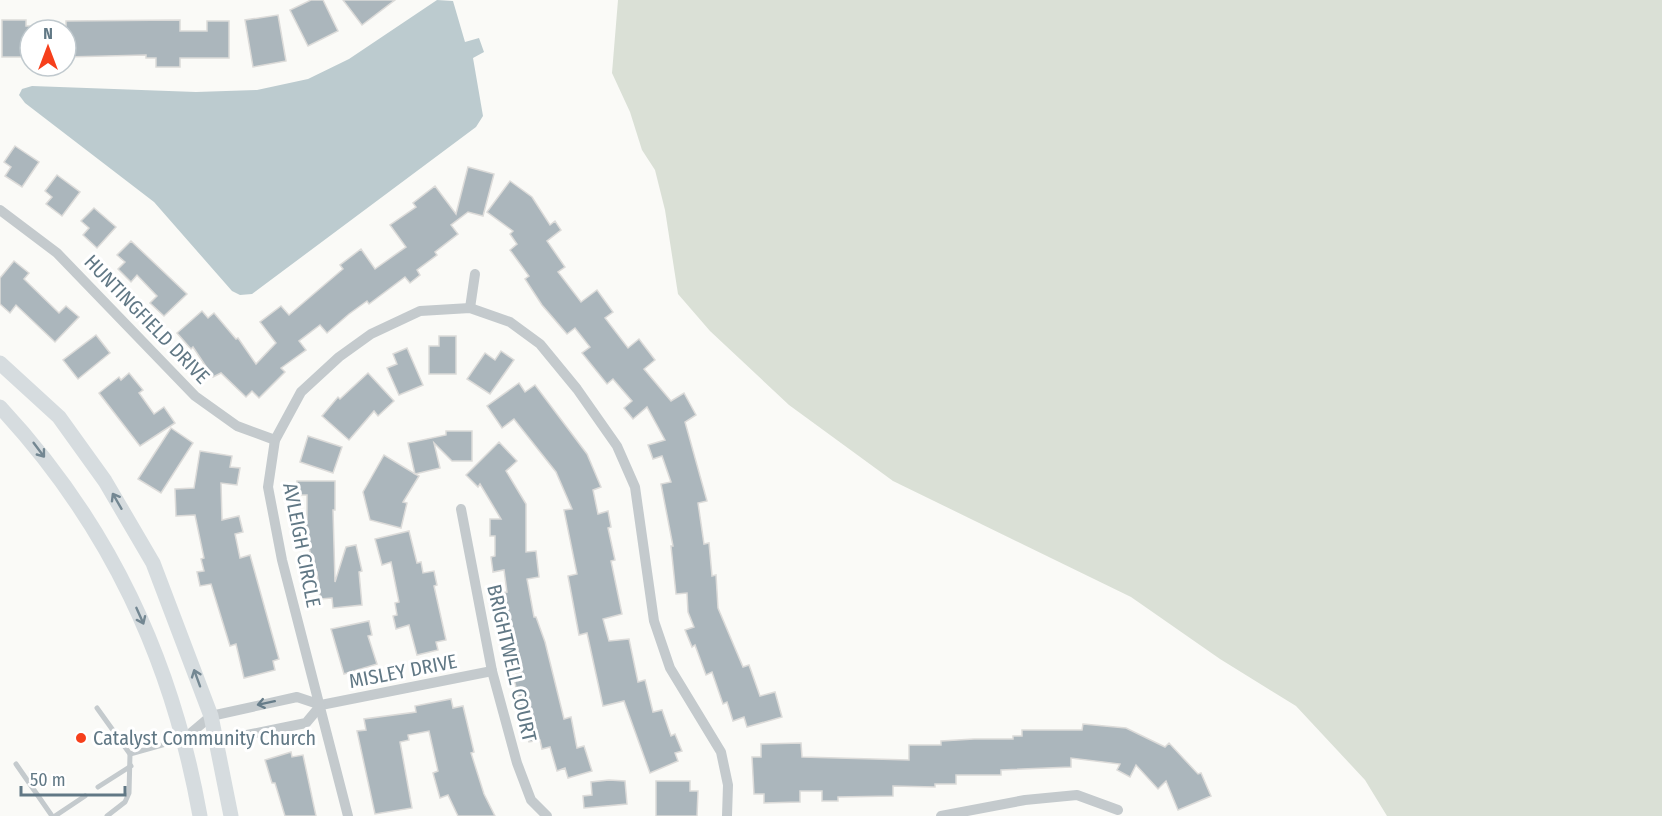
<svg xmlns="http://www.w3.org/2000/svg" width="1662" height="816" font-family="'Fira Sans Condensed',sans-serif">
<rect width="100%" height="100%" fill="#fafaf7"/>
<path fill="#dae0d6" d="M618,0H1662V816H1387L1365,780L1296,706L1220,659L1131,597L893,481L789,405L710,331L678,294L665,210L655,170L642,150L630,112L612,73Z"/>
<path fill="#bccbcf" d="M437,0L453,1L465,42L479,38L484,52L473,58L483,116L476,127L252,294L240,295L232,291L154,202L25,103L19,95L22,89L32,86L196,92L257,90L308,79L349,59Z"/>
<g fill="#abb6bc" stroke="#dcdbd9" stroke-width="1.5">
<path d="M311,0H323L338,31L308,46L290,10Z"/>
<path d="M343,0H395L362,25Z"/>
<path d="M278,15L286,61L253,67L245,20Z"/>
<path d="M2,20H26V26H30V57H2Z"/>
<path d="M180,20V31H207V21H229V58H180V67H156V58H146V55L66,57V21Z"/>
<path d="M15,146L39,162L22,187L5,176L11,167L4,162Z"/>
<path d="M468,167L494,174L483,216L468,212L451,225L458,234L435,252L437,255L417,270L420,275L410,283L405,277L369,304L367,301L349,314L327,333L320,325L299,341L306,350L281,368L285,372L259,398L252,391L246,397L221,373L213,377L193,347L191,349L177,333L202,311L208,318L214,313L236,339L238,338L256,364L276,343L260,322L281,306L289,315L343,269L340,265L361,249L375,269L406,247L390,225L416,207L413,203L435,186L456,214Z"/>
<path d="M57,175L80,192L62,216L46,204L52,197L45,191Z"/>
<path d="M510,181L532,197L550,225L555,221L561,230L547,241L565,267L558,272L581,302L597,290L613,312L605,318L628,348L639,339L655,360L644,369L671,401L684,393L696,415L685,422L707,501L698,503L704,544L709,543L712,576L716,575L718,608L743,667L749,665L760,696L775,692L782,717L747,727L744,717L733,721L727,702L723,704L712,672L706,675L695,645L692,647L685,630L694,627L688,612L687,593L676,594L671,546H673L661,484L671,482L662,456L653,459L648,445L665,440L647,407L633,419L624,408L632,401L613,379L607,384L582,353L590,347L575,328L567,334L542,305L525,279L529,276L510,250L517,244L510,234L513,231L487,212Z"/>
<path d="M94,208L116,227L97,248L83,235L89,228L81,221Z"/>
<path d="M131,241L187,294L164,316L150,303L157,296L137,275L131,282L118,269L125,262L117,255Z"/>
<path d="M14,261L29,273L24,279L59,313L66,306L79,317L55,342L16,305L10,313L0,304V278Z"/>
<path d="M96,335L110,353L78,379L63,360Z"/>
<path d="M439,336H456V374H429V346H439Z"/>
<path d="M407,348L423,385L399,395L387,368L397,364L393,354Z"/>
<path d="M501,351L514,360L490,394L467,379L485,353L495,360Z"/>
<path d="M129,373L143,390L139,393L154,414L164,407L175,423L140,446L99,393L119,377L121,380Z"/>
<path d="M368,373L394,401L378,416L374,411L349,440L322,416L338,397L340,399Z"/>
<path d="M519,383L525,392L535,385L587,454L601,487L593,490L598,514L608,511L611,527L608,528L615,560L611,561L622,614L603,619L609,641L629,639L638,682L645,680L653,712L662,710L671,736L675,734L682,751L675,753L678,761L650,773L624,701L603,706L587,633L579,635L568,576L577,574L564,510L572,509L556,472L514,419L502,428L487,406Z"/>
<path d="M171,428L193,443L161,493L138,479Z"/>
<path d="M446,431H472V461H452L434,443L440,468L415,474L419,476L403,502L407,503L401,528L370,520L363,492L384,455L415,474L408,443L446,435Z"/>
<path d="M308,436L342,447L333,473L300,462Z"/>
<path d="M499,442L517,461L506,471L526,504V552L536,551L539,577L527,579L534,617H536L545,642L564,719L571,717L577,748L584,746L592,771L568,778L565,768L557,771L550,747L542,749L540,740L529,742L513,675L522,673L516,651L510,653L503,631L497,593L507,592L504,570L493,572L491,557L495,556V536H490V519H501L480,484L478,487L466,475Z"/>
<path d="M200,451L232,456L230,467L240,468L237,485L221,483L222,520L239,516L243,532L235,534L240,558L250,555L279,659L273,661L275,670L244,678L236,644L230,646L211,584L200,586L197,572L204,571L201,559L204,558L195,515L176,516L175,489L194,488Z"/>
<path d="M297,481H335V510H333L335,582L346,547L356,545L362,571L359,572L362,605L333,608L332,598L320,599L317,572L314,573L307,537L303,538L301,521H307V495H297Z"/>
<path d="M409,531L417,563L421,562L423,573L434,571L437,585L434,586L446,640L436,642L438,650L417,655L409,625L396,629L393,616L397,615L395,603L399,602L391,562L382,565L375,539Z"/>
<path d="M369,621L372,635L368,636L377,664L344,674L331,629Z"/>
<path d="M451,699L453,708L463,706L474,752L471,753L484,794L495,816H458L448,795L440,798L433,773L438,771L429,731L408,735L409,740L400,742L412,808L375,814L357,731L366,730L364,719L416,712L415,706Z"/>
<path d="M1083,724L1126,728L1165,747L1169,743L1198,774L1201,773L1211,796L1178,810L1166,781L1158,789L1136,765L1130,777L1117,770L1120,764L1071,758V767L1001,770V775H956V784H935V787L893,786V796L838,797V801H822V791H800V802L764,803V794H754L752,757H761V744L801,743L802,757L909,760V745H941V741L974,739H1013V736H1022V730H1082Z"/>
<path d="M291,752L292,757L303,755L316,816H285L275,783H272L265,760Z"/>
<path d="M609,780L625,781L627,804L584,808L583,796L592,795L591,782Z"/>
<path d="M656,781H690V791H698L697,816H656Z"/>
</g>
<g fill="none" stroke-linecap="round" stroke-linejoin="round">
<g stroke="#c4cacd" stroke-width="5">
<path d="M97,708L130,754L129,793L125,802L107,816"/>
<path d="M130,754L180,740"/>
<path d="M16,764L52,816"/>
<path d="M98,787L131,766"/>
<path d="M55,816L85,796"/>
</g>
<g stroke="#c4cacd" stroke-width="10">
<path d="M0,210L57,253L195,396L237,426L275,440"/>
<path d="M470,308L475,274"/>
<path d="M461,509L492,671L517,763L531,800L547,816"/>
<path d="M185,738L211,716L297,697L321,705L492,671"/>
<path d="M185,738L217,741L306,723L321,705"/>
<path d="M348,816L282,560L268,487L275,440L301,392L339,357L371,334L420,311L470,308L510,322L540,344L577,389L617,446L635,487L654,621L670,668L721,752L728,785L727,816"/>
<path d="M941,816L1025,800L1077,795L1118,810"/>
</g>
<g stroke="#d6dcdf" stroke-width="15">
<path d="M0,363L59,417L105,481L153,563L211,716L231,816"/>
<path d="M0,407C109,524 172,659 200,816"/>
</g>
</g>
<defs><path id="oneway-shaft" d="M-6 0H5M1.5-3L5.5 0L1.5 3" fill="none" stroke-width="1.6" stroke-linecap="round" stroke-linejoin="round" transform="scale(1.5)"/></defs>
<g stroke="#738792">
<use href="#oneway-shaft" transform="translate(39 450) rotate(53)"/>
<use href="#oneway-shaft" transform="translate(117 501) rotate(-120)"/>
<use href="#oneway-shaft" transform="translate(140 616) rotate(66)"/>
<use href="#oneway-shaft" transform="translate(197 678) rotate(-110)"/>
</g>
<use stroke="#667c89" href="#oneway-shaft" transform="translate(266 703) rotate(168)"/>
<circle fill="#f63f1b" stroke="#fff" stroke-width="2" cx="81" cy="738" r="6"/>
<g text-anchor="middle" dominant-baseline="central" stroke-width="6" stroke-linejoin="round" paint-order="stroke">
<g font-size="20" fill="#617885" stroke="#fff">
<text transform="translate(147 319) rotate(46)">HUNTINGFIELD DRIVE</text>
<text transform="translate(302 545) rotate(79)">AVLEIGH CIRCLE</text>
<text transform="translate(512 663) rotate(77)">BRIGHTWELL COURT</text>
<text transform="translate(403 671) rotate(-11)">MISLEY DRIVE</text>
</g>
<g font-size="20" fill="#617885" stroke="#fff" text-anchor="start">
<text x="93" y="738">Catalyst Community Church</text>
</g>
</g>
<g transform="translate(48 48)"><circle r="28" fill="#ffffff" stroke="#c0c9ce" stroke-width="1.5"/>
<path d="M0-4.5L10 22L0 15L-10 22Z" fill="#f63f1b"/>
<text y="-9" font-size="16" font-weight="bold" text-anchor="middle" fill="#617885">N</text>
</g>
<path d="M21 786v9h104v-9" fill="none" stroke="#617885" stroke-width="3"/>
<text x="30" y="786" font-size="18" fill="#617885" stroke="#ffffff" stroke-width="4.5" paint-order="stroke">50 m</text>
</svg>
